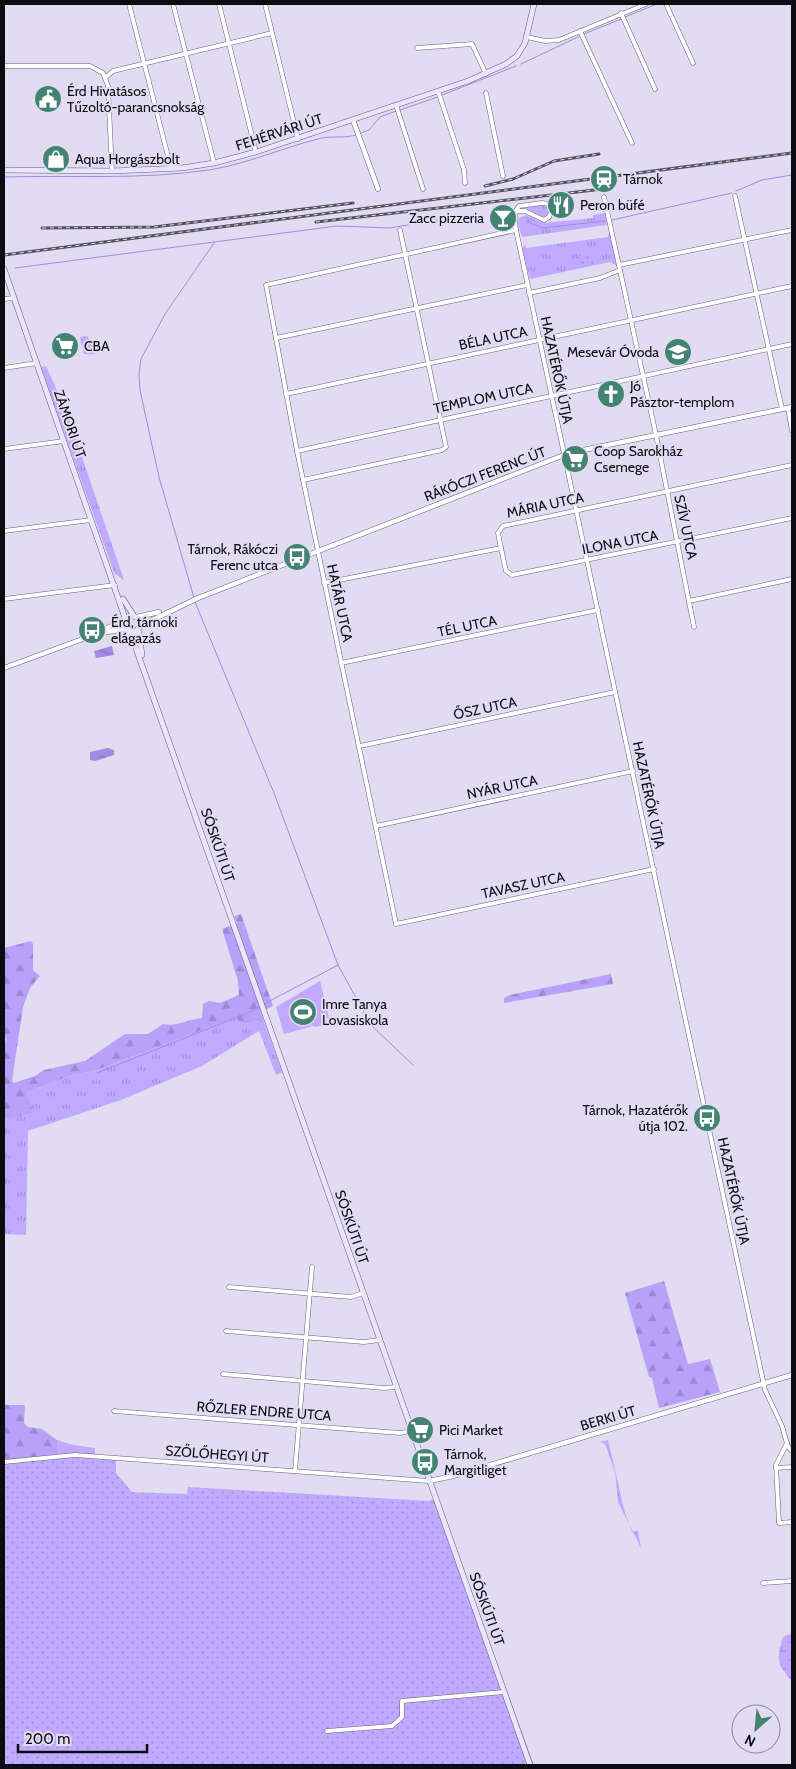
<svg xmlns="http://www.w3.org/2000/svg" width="796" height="1769" font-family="Cabin,sans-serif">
<defs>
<pattern id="grass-tufts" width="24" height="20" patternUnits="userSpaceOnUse" patternTransform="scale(1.25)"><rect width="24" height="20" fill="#c1a9ff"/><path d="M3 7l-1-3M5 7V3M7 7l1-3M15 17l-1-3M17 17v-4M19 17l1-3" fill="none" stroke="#a590da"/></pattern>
<pattern id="forest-firs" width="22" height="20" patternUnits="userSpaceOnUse" patternTransform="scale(1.25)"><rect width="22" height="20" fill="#b9a0f9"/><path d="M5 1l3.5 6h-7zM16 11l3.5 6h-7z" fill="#9e88d4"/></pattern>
<pattern id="wetland-marsh" width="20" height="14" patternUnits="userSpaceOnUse" patternTransform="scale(1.25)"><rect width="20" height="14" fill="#c1a9ff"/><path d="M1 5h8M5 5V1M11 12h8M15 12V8" fill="none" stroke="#a590da"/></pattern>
<pattern id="park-dots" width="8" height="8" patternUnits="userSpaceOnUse" patternTransform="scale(1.25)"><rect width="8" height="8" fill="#c1a9ff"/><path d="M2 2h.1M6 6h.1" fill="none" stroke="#a590da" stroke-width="1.8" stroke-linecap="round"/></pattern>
<pattern id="water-ripples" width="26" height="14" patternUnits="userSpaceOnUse" patternTransform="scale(1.25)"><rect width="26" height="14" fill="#a38ae2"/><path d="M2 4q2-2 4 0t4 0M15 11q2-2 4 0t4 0" fill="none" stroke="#836fb6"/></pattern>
</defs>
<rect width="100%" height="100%" fill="#e1dcf2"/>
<g fill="url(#grass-tufts)">
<path d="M545,204L549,211L547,215L543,217L524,207Z"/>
<path d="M605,213L607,225L522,237L518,224L519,218L526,215L544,223L593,218V215Z"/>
<path d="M608,234H610L617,266L610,262L530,279L522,249L524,246L526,245V248L608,237Z"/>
<path d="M87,336L95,346V354H84L80,337Z"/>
<path d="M46,366L67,413L124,580L114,573L41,367Z"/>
<path d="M234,1018L245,1024L263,1019L282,1072L276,1075L259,1031L202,1066L121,1100L28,1131L26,1235L4,1234V1120L32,1113L27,1092L70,1076L97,1070Z"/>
<path d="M57,1440L73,1445L95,1448V1455L58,1454Z"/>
<path d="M608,1440L625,1513L632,1532L638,1531L641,1548L618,1502L615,1472L605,1444L600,1442Z"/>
</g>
<g fill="url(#forest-firs)">
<path d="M241,914L273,1006L261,1012L263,1019L245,1024L234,1018L97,1070L70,1076L27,1092L33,1113L4,1120V1048L6,1039L4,1035V948L31,941L33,944V970L40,976L30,988L23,1007L12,1081L14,1083L35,1076L44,1070L85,1061L125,1034H148L163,1024C177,1027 188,1019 202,1018L203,1004L209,1001L220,1003L239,995L238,981L222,929L237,923L234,916Z"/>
<path d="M611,974L613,984L504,1003V998L510,995Z"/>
<path d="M664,1281L688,1364L710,1359L720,1392L659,1408L652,1378L649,1377L625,1293Z"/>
<path d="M4,1405H25L24,1423L28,1427L42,1429L57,1440L58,1454L4,1461Z"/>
</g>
<path fill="url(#wetland-marsh)" d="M792,1633V1682C777,1663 776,1661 783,1637Z"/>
<g fill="url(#park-dots)">
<path d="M593,253L595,263L580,267L577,257Z"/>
<path d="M65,1454L95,1455V1459L116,1460V1473L132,1492L187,1494L188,1487L429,1501L437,1498L534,1765H4V1461Z"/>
</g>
<path fill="#c1a9ff" d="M320,981L329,1018L323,1020V1025L315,1027L311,1025L310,1027L284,1034L276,1007Z"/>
<g fill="url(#water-ripples)">
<path d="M112,646L114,655L96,658L94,651Z"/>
<path d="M108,748L114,750V755L95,761L90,760V752Z"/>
</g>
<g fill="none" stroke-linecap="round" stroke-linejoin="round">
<g stroke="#a38ae2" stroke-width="1">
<path d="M625,17L657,4"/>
<path d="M584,34L621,19"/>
<path d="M521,64L580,36"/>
<path d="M442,95L516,66"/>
<path d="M400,110L438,97"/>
<path d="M361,133L369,130L380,117L396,111"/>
<path d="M4,177C72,175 141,180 209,170C247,164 282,148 318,139C331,135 343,139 356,135"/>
<path d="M736,191L762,180L792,175"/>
<path d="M612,220L732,193"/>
<path d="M526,221L542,228L605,221"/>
<path d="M15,268L337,226L390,228L465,215"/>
<path d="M194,598L159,477L140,390L139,374L141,359L165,314L214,243"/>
<path d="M195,602L274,793L338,965L371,1025L413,1065"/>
<path d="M264,1004L338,965"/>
<path d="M97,1073L245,1014L261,1006"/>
</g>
<g stroke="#656074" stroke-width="5">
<g id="minor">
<path d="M129,4L171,168"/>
<path d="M173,4L214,163"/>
<path d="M219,4L256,152"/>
<path d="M265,4L298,139"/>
<path d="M666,4L693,63"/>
<path d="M621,13L655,89"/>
<path d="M580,31L632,143"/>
<path d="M527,37L545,41L559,40L646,4"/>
<path d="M417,48L472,44L486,74"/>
<path d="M4,66H90L103,73L108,86L112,171"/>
<path d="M106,77L113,71L272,33"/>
<path d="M438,91L464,170L465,183"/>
<path d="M486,93L503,176"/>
<path d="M396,105L423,189"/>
<path d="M735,196L782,409"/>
<path d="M604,197L656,435L694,627"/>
<path d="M516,211H525L544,220L549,217L552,210L549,204L542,203L519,206C513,213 515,221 516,230L765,1390L782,1426L788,1447L792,1451"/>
<path d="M516,230L266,285L297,451L396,924L654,869"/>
<path d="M619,265L792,230"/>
<path d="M529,293L600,278L620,270"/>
<path d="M4,299L14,298"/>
<path d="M276,338L527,285"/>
<path d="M4,368L37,363"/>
<path d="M286,394L792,286"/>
<path d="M788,408L792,431"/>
<path d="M4,449L64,441"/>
<path d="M297,451L792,344"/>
<path d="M303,480L442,450L446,447L400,230"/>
<path d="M4,531L91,520"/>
<path d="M501,548L506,571L512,575L792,518"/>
<path d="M324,583L501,548L498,533L503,526L792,465"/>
<path d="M4,599L115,585"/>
<path d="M689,601L792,579"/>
<path d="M341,663L598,610"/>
<path d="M360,746L615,692"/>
<path d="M376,826L633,771"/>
<path d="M229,1287L351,1297L363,1293"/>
<path d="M226,1331L364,1342L380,1340"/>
<path d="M223,1374L384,1388L396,1387"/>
<path d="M114,1411L400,1433L412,1431"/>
<path d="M787,1443L776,1465L779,1523L792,1522"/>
<path d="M4,1462L75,1455L429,1481"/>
<path d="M776,1468L792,1467"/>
<path d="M295,1471L312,1267"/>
<path d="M763,1583L792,1581"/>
<path d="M327,1731L392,1726L402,1717V1701L504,1692"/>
</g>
</g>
<g stroke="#656074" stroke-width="5.5">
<g id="tertiary">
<path d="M353,120L378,189"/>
<path d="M137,617L159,612"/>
<path d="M140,626L198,598L569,453L792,407"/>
<path d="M101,633L125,629"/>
<path d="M4,668L88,637L124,620"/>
<path d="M429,1481L453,1476L792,1375"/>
</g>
</g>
<g stroke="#656074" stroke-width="6">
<g id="secondary">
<path d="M4,170L112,171L182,168L214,163L256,152L468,81L506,64L517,56L525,43L534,4"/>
<path d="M4,269L125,618"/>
<path d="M123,599L134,616"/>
<circle cx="132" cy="624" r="8"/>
<path d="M138,629L142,655"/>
<path d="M128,631L133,640L530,1765"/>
</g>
</g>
<use href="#minor" stroke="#fff" stroke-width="4"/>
<use href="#tertiary" stroke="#fff" stroke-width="4.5"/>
<use href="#secondary" stroke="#ebe5fb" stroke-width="5"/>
<g stroke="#55525e" stroke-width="3">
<g id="rail">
<path d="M485,186L513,179L554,161L599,154"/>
<path d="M316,222L603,189"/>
<path d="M42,228L154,227L353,203"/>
<path d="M4,255L792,153"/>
</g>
</g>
<use href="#rail" stroke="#e1dcf2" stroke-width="1" stroke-dasharray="4" stroke-linecap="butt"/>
</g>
<defs>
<g id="civic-disc" transform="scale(1.4375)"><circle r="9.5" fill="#438372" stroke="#e1dcf2"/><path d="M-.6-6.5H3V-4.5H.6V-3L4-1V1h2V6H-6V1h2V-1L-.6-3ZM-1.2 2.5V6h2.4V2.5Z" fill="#fff"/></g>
<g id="shop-disc" transform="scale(1.4375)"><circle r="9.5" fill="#438372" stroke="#e1dcf2"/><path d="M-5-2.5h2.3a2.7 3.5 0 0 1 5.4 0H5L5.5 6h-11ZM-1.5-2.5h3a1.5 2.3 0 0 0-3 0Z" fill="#fff"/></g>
<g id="station-disc" transform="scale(1.4375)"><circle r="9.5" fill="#438372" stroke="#e1dcf2"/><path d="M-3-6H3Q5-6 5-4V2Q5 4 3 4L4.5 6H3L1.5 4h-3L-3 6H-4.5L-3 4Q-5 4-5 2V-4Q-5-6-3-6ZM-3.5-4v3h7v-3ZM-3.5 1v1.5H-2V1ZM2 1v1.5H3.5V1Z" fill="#fff"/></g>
<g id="restaurant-disc" transform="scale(1.4375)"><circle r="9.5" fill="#438372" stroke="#e1dcf2"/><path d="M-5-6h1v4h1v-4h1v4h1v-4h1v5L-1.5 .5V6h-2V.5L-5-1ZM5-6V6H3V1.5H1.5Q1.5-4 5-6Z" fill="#fff"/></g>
<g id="bar-disc" transform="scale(1.4375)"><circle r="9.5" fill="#438372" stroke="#e1dcf2"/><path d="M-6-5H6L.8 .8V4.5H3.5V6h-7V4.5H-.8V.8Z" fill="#fff"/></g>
<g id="supermarket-disc" transform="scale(1.4375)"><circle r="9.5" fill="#438372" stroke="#e1dcf2"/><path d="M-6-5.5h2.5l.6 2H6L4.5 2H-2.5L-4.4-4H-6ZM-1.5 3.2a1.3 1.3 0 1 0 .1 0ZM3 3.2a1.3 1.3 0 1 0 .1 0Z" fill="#fff"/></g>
<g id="school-disc" transform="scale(1.4375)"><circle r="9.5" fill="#438372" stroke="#e1dcf2"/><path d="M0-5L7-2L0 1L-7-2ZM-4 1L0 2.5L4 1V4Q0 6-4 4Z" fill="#fff"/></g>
<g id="church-disc" transform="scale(1.4375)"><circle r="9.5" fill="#438372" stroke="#e1dcf2"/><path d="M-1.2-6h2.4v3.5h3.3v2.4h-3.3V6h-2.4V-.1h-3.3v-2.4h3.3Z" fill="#fff"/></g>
<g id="bus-disc" transform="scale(1.4375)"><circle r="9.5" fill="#438372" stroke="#e1dcf2"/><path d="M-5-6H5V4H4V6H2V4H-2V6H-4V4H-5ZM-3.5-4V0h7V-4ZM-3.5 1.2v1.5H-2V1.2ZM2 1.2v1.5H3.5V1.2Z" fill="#fff"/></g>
<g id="stadium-disc" transform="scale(1.4375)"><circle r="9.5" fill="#438372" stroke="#e1dcf2"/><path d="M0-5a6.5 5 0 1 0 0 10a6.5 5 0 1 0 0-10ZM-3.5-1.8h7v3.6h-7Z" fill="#fff"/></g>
</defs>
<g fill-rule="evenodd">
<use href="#civic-disc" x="48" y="99"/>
<use href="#shop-disc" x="56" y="159"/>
<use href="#station-disc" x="604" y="179"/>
<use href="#restaurant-disc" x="561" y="205"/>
<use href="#bar-disc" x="503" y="218"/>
<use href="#supermarket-disc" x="65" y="346"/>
<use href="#school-disc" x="678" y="352"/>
<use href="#church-disc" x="611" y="394"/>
<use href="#supermarket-disc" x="575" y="459"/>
<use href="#bus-disc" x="297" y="557"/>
<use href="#bus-disc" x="92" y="630"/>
<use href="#stadium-disc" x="303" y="1012"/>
<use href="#bus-disc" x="707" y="1118"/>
<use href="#supermarket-disc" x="420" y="1430"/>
<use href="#bus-disc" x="425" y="1462"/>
</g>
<g text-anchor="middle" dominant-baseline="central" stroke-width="4" stroke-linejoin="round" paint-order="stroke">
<g font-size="14" fill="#0d0b12" stroke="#e1dcf2" text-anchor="start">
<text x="67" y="91">Érd Hivatásos<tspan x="67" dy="16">Tűzoltó-parancsnokság</tspan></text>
<text x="75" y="159">Aqua Horgászbolt</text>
<text x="623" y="179">Tárnok</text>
<text x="580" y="205">Peron büfé</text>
<text x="484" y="218" text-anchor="end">Zacc pizzeria</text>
<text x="84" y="346">CBA</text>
<text x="659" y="352" text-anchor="end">Mesevár Óvoda</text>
<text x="630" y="386">Jó<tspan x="630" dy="16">Pásztor-templom</tspan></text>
<text x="594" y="451">Coop Sarokház<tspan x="594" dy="16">Csemege</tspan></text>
<text x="278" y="549" text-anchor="end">Tárnok, Rákóczi<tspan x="278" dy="16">Ferenc utca</tspan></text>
<text x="111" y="622">Érd, tárnoki<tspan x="111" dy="16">elágazás</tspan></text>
<text x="322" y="1004">Imre Tanya<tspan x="322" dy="16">Lovasiskola</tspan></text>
<text x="688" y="1110" text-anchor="end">Tárnok, Hazatérők<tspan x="688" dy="16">útja 102.</tspan></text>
<text x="439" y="1430">Pici Market</text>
<text x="444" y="1454">Tárnok,<tspan x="444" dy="16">Margitliget</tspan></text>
</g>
<g font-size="14" fill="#0d0b12" stroke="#e1dcf2">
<text transform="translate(279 132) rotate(-18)">FEHÉRVÁRI ÚT</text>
<text transform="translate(493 338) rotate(-12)">BÉLA UTCA</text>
<text transform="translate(557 370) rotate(78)">HAZATÉRŐK ÚTJA</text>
<text transform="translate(483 398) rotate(-12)">TEMPLOM UTCA</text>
<text transform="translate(70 424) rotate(71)">ZÁMORI ÚT</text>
<text transform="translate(485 474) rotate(-21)">RÁKÓCZI FERENC ÚT</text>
<text transform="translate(545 505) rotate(-12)">MÁRIA UTCA</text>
<text transform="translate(686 527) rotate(78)">SZÍV UTCA</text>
<text transform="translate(620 542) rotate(-11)">ILONA UTCA</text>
<text transform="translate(340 603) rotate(78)">HATÁR UTCA</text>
<text transform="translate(467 626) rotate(-12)">TÉL UTCA</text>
<text transform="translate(485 708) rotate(-12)">ŐSZ UTCA</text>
<text transform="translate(502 787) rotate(-12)">NYÁR UTCA</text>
<text transform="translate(649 795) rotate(78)">HAZATÉRŐK ÚTJA</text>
<text transform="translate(218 845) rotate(71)">SÓSKÚTI ÚT</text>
<text transform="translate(523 885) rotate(-12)">TAVASZ UTCA</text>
<text transform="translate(734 1191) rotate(78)">HAZATÉRŐK ÚTJA</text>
<text transform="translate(352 1227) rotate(71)">SÓSKÚTI ÚT</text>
<text transform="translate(264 1411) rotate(4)">RŐZLER ENDRE UTCA</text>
<text transform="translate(608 1418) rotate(-16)">BERKI ÚT</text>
<text transform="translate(217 1454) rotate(4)">SZŐLŐHEGYI ÚT</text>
<text transform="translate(487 1609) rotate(70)">SÓSKÚTI ÚT</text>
</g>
</g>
<rect width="796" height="1769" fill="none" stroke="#0d0b12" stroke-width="10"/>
<g transform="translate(756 1729) rotate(207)"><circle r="24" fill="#e1dcf2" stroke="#8c8898"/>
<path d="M0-4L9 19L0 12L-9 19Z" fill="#438372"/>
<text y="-8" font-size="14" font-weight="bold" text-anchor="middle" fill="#0d0b12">N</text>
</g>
<path d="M18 1744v8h129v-8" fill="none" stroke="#0d0b12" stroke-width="2.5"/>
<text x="25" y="1744" font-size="15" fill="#0d0b12" stroke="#e1dcf2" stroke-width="4" paint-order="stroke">200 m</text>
</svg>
